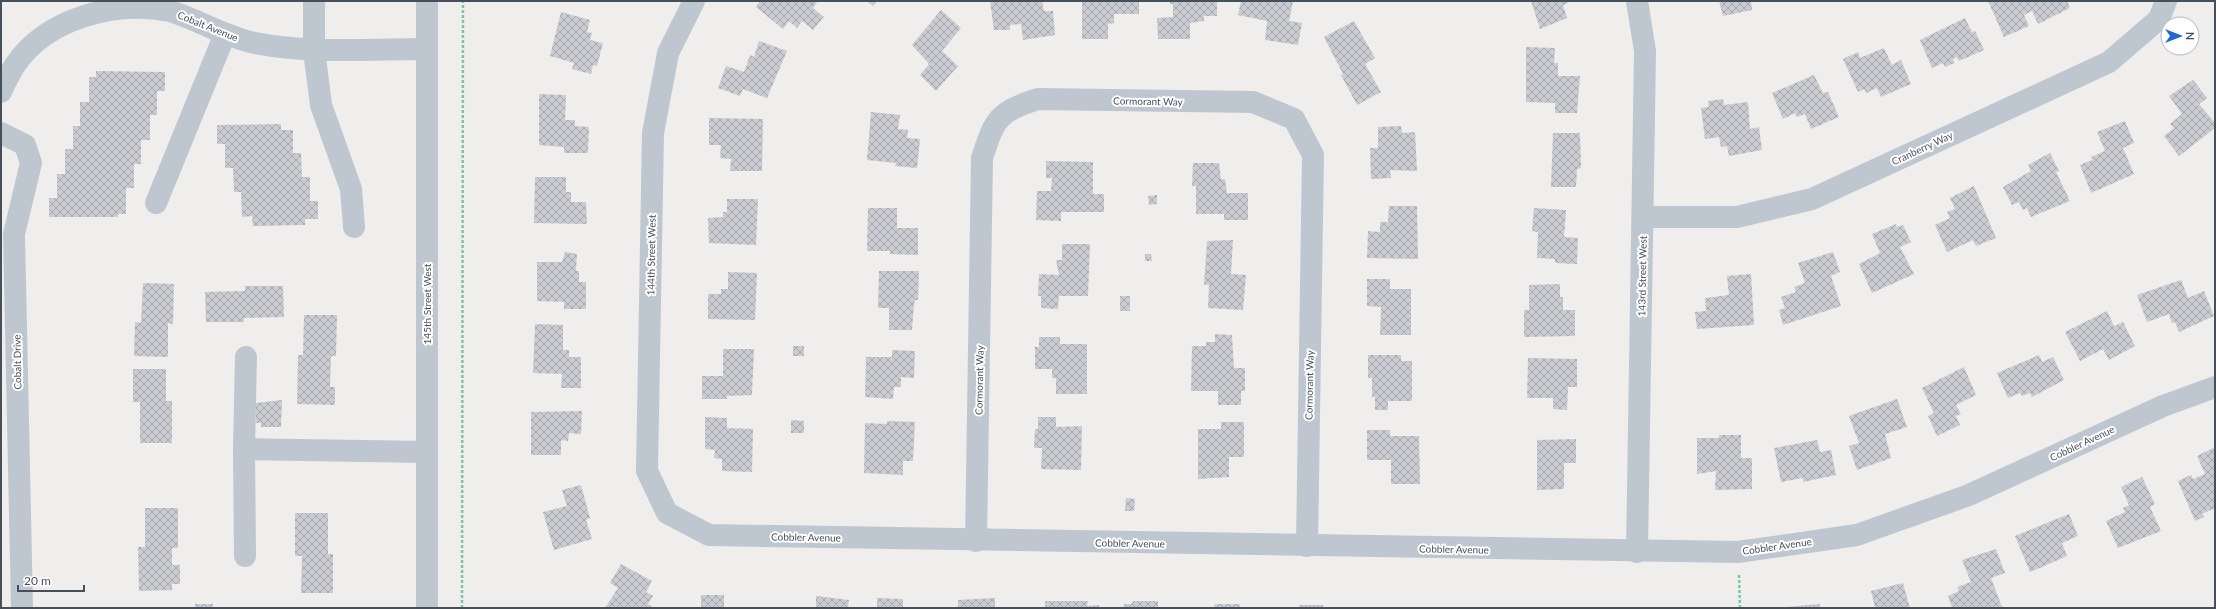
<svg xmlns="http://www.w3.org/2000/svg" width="2216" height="609" font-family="Lato,sans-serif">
<defs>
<pattern id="building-cross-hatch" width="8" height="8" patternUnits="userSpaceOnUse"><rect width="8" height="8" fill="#caccd2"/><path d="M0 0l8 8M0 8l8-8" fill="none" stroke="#a6a8ad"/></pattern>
</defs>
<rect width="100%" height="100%" fill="#f0eded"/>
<g fill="url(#building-cross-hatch)">
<path d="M760,1H818L813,8L824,17L813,30L802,21L797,28L789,21L783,29L756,7Z"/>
<path d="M867,1H877L873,6Z"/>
<path d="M990,1H1042L1044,11H1053L1055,35L1023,40L1021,24L1010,25V30H994Z"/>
<path d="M1082,1H1139V14H1114V23L1108,24V39H1082Z"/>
<path d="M1170,1H1217V16H1204V21L1190,23V39H1158L1157,18L1173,17V4H1170Z"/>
<path d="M1241,1H1293L1289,21L1302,23L1298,45L1265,40L1267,21L1238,15Z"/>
<path d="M1531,1H1567L1568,3L1563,5L1567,18L1540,29Z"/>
<path d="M1719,1H1751L1752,10L1723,16Z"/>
<path d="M1988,1H2067L2070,8L2038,24L2032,11L2024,15L2029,26L2004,37Z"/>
<path d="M941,10L961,28L942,51L958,66L936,91L920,75L929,64L912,45Z"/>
<path d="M561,12L590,20L587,32L592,33L590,40L603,43L597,66L593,65L591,74L572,69L574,63L550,56Z"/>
<path d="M1965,18L1972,32L1975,31L1984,50L1959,61L1957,57L1953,59L1954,63L1945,67L1943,63L1932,68L1920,40Z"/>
<path d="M1354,21L1375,58L1365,64L1381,92L1357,105L1341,75L1343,74L1324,37Z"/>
<path d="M759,41L787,51L767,98L743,89L740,96L718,88L726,66L744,72L750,55L754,57Z"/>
<path d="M1526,47L1555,48L1554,63H1558V76H1580L1577,113H1555V103L1526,102Z"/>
<path d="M1884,48L1892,65L1901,60L1911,84L1881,97L1877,88L1866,93L1864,89L1858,92L1843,59L1858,52L1860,58Z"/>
<path d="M96,71L165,72V91H157V115H150V140H141V164H134V188H126V214H118V217H49V198H57V174H65V149H73V126H80V102H89V77H96Z"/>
<path d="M1814,75L1823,93L1828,92L1839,117L1811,129L1805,114L1797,117L1795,113L1783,119L1772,93Z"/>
<path d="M2193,80L2207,98L2199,104L2215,123V128L2179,156L2164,136L2174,128L2170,124L2182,114L2169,96Z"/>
<path d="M539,94L566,95L565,120H575V126L589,127L588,153H564V147L539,145Z"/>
<path d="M1723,99L1724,105L1748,102L1750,129L1759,127L1762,150L1729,156L1727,146L1721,147L1719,137L1705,139L1701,108L1709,107L1708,101Z"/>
<path d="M871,112L900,115L898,129L908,130L907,138L920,139L917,168L895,166L896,163L867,160Z"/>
<path d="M709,118L763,119L762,171H730L731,159L720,158L721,145H709Z"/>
<path d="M2125,121L2134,143L2123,148L2134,174L2091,193L2080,165L2092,160L2091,157L2105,151L2097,132Z"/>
<path d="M281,124V130H293V153H301L302,177H310V201H318V219H305V225L253,226L252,216L242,217L241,192H234L233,168H225V144H217V125Z"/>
<path d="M1401,126L1402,133L1415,132L1417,171L1390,170L1391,178L1371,179L1370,148H1378V127Z"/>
<path d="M1553,133H1580L1581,168L1577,169L1576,187H1551Z"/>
<path d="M2050,153L2059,171L2056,172L2070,201L2031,217L2027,208L2023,210L2019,202L2012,205L2003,187L2031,171L2028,165Z"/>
<path d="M1046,161L1093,162V194H1104V212H1061V221L1036,220L1037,191H1051L1052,178H1046Z"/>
<path d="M1193,163H1219L1221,179H1225L1227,193H1248V220H1224V214H1196V186H1192Z"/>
<path d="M535,177H566V192H571V202H586L587,224L534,223Z"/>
<path d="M1974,186L1996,238L1976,246L1973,240L1947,252L1935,225L1950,218L1947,212L1955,209L1950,198Z"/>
<path d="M1157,195V204L1149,205L1148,196Z"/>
<path d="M727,199H758L756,245L709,243L708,218L723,217V212H727Z"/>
<path d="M1389,206H1417L1418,259L1367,258L1368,231L1380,232V222H1388Z"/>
<path d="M868,208H897V228H918V255L890,254V251H867Z"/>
<path d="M1534,208L1566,210L1564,237L1578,238L1577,264L1555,263V259L1537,258L1538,232L1532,231Z"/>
<path d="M1896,224L1897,227L1903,225L1911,242L1900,247L1914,274L1872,293L1859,264L1880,253L1872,234Z"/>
<path d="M1233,240L1231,274L1246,275L1243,310L1208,308L1209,285H1204L1207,241Z"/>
<path d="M1062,244H1090L1088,296H1059L1058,309L1041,308V296H1038L1039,274L1059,275L1056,260H1062Z"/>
<path d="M565,252L577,254L576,271H579V282H586V309H564V302L537,301V262H562Z"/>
<path d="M1833,252L1840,272L1831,276L1841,306L1783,325L1779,310L1785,308L1781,297L1796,292L1794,287L1805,283L1798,263Z"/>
<path d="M1145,254H1151L1152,261H1145Z"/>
<path d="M879,271H919L918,300H915L914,305L912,330H889V308H878Z"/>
<path d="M728,272L757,273L755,320L708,319V294H721V289H728Z"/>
<path d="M1751,274L1754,325L1697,329L1695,312L1706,311L1705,298L1729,295L1727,276Z"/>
<path d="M1367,279H1390V289H1411V335H1380L1381,307L1367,306Z"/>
<path d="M2181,280L2188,298L2204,291L2214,316L2179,332L2175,322L2172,323L2169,314L2147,322L2137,295Z"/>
<path d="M143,283L174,284L173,324L168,323V357L134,356L135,322L141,323Z"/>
<path d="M1560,284V297H1563V310H1575V336L1524,337V310H1529V285Z"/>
<path d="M245,286H283L284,317L244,318V322H206L205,292L245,291Z"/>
<rect x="1120" y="296" width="10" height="15"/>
<path d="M2107,311L2114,326L2123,322L2135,346L2109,360L2103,349L2080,361L2065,332Z"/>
<path d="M304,315H337L336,356H331L330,387H335V405L297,404L298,355H303Z"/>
<path d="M535,324L563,325V350H569V357H581V388H561L562,374L533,373Z"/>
<path d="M1215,334L1232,335L1234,368H1245V391H1241V405H1218V391H1191L1192,346H1206V342H1215Z"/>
<path d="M1039,337H1060V344H1087V394H1056V378H1052V369H1035V347H1039Z"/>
<rect x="793" y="346" width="11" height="10"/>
<path d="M723,349H754L752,395L727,396V399H702V376H723Z"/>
<path d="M892,350L915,351L914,378L901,377V387H894L893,399L865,397L866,357H892Z"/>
<path d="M1368,355H1401V361H1412V401H1388V410H1375V397H1372V378H1368Z"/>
<path d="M2039,355L2042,362L2053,357L2064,380L2032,397L2030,393L2022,396L2020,393L2008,398L1997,373Z"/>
<path d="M1528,358L1577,359V387H1568L1567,410L1553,409V398H1527Z"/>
<path d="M1964,367L1976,395L1956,405L1961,414L1956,416L1960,425L1937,436L1928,416L1934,413L1922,388Z"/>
<path d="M133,369H166V401H172V443H140V402H133Z"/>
<path d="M1897,399L1907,427L1885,434L1891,458L1857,470L1849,446L1859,443L1849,416Z"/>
<path d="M282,400L281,427H261V423H256V403Z"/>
<path d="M582,411L581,434L569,433L568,441L561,440V455H531V412Z"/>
<path d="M705,417L727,418V428L753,429L752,472L722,471V459L714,458L715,450L705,449Z"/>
<path d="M1038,417H1056V427L1082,426L1081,470L1041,469L1042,448H1034L1035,429H1038Z"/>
<path d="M791,420L804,421V433H791Z"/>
<path d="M887,421L915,422L913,461H903V475L864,473L865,423L887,424Z"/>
<path d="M1221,422H1244V457H1229V477L1198,479V429H1221Z"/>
<path d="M1367,430H1390V436H1419L1420,484H1391V460H1367Z"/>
<path d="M1719,435H1741V458H1752V489L1715,490L1716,471L1697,474V438H1719Z"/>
<path d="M1576,439V463H1564V489L1537,490V440Z"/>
<path d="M1817,440L1820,452L1831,450L1836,475L1803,482V478L1781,482L1774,448Z"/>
<path d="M2215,447V508L2202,514L2204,517L2195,521L2178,481L2191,475L2193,479L2205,474L2197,456Z"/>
<path d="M2142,477L2155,504L2150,507L2161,531L2118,548L2106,521L2125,512L2123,508L2129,505L2121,487Z"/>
<path d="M581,485L590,518L586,520L592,539L554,550L543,512L567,506L562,490Z"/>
<path d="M1126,498L1135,499L1134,511H1125Z"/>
<path d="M145,508H178V548H172V565H180V584H172V590L139,591L138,547H145Z"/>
<path d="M295,513H328V554H333V593H301L302,556H295Z"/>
<path d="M2069,514L2078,536L2062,543L2067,556L2030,572L2015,536Z"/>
<path d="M1996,549L2005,573L1991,578L2002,607L1952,608L1948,596L1959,591L1957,587L1971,582L1962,560Z"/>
<path d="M621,564L652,581L646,592L653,596L648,604L654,608H605L618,588L610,583Z"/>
<path d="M1903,583L1910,608H1875L1871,591Z"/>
<rect x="701" y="595" width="23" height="13"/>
<path d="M816,596L849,600L848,608H816Z"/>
<path d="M877,598L903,599V608H877Z"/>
<path d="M995,598V608H958V600Z"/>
<path d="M1045,601H1088L1087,606L1099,605V608H1045Z"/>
<path d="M1132,601H1158V608H1124V604H1132Z"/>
<rect x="195" y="604" width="18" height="4"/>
<path d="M1215,604H1240V608H1214Z"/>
<path d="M1820,604V608L1787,607L1808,605Z"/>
<rect x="1299" y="605" width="24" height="3"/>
</g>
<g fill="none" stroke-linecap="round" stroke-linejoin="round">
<g stroke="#76c9a4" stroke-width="2.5" stroke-dasharray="3 2" stroke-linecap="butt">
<path d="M1739,575L1740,608"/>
<path d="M462,608L463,1"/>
</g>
<g stroke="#bec7cf" stroke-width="22">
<path d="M314,1V50L321,105L351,189L354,227"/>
<path d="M694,1L668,53L653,133L647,471L667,513L709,535L1738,552L1857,535L1969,495L2163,406L2215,387"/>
<path d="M1637,1L1645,51L1637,552"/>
<path d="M1,92C5,83 10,73 15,65C47,18 115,0 170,11C199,20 225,37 255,43C311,54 370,49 427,49"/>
<path d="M1,133L25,145L31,163L14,234L22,608"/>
<path d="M156,203L225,34"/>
<path d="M1643,217H1737L1812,199L2109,62L2159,19L2166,1"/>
<path d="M244,449L427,452"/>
<path d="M976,541L982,158C995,118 998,112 1038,99L1253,102L1294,119L1313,155L1307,546"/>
<path d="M245,556L244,449L246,357"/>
<path d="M427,608V1"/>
</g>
</g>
<g text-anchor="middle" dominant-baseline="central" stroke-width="4" stroke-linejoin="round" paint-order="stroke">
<g font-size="10" fill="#46505a" stroke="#fff">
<text transform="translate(208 26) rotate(22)">Cobalt Avenue</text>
<text transform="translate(1148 101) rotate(1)">Cormorant Way</text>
<text transform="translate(1922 148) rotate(-25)">Cranberry Way</text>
<text transform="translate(651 255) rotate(-89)">144th Street West</text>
<text transform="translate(1642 276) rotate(-89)">143rd Street West</text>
<text transform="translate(427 304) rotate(-90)">145th Street West</text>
<text transform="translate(17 362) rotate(-91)">Cobalt Drive</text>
<text transform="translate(979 380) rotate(-89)">Cormorant Way</text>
<text transform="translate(1309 385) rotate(-89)">Cormorant Way</text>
<text transform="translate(2082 443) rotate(-25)">Cobbler Avenue</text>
<text transform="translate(806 537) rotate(1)">Cobbler Avenue</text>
<text transform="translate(1130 543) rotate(1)">Cobbler Avenue</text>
<text transform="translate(1777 546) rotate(-8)">Cobbler Avenue</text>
<text transform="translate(1454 549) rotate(1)">Cobbler Avenue</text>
</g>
</g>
<rect width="2216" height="609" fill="none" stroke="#46505a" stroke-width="4"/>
<g transform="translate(2180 36) rotate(90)"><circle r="19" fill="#ffffff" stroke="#b5b9bd"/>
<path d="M0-3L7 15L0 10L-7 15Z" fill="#2068d7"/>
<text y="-6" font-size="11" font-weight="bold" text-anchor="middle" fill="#46505a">N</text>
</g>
<path d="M18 585v6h66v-6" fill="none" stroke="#46505a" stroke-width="2"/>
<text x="24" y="585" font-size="12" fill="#46505a" stroke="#ffffff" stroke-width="3" paint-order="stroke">20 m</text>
</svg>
